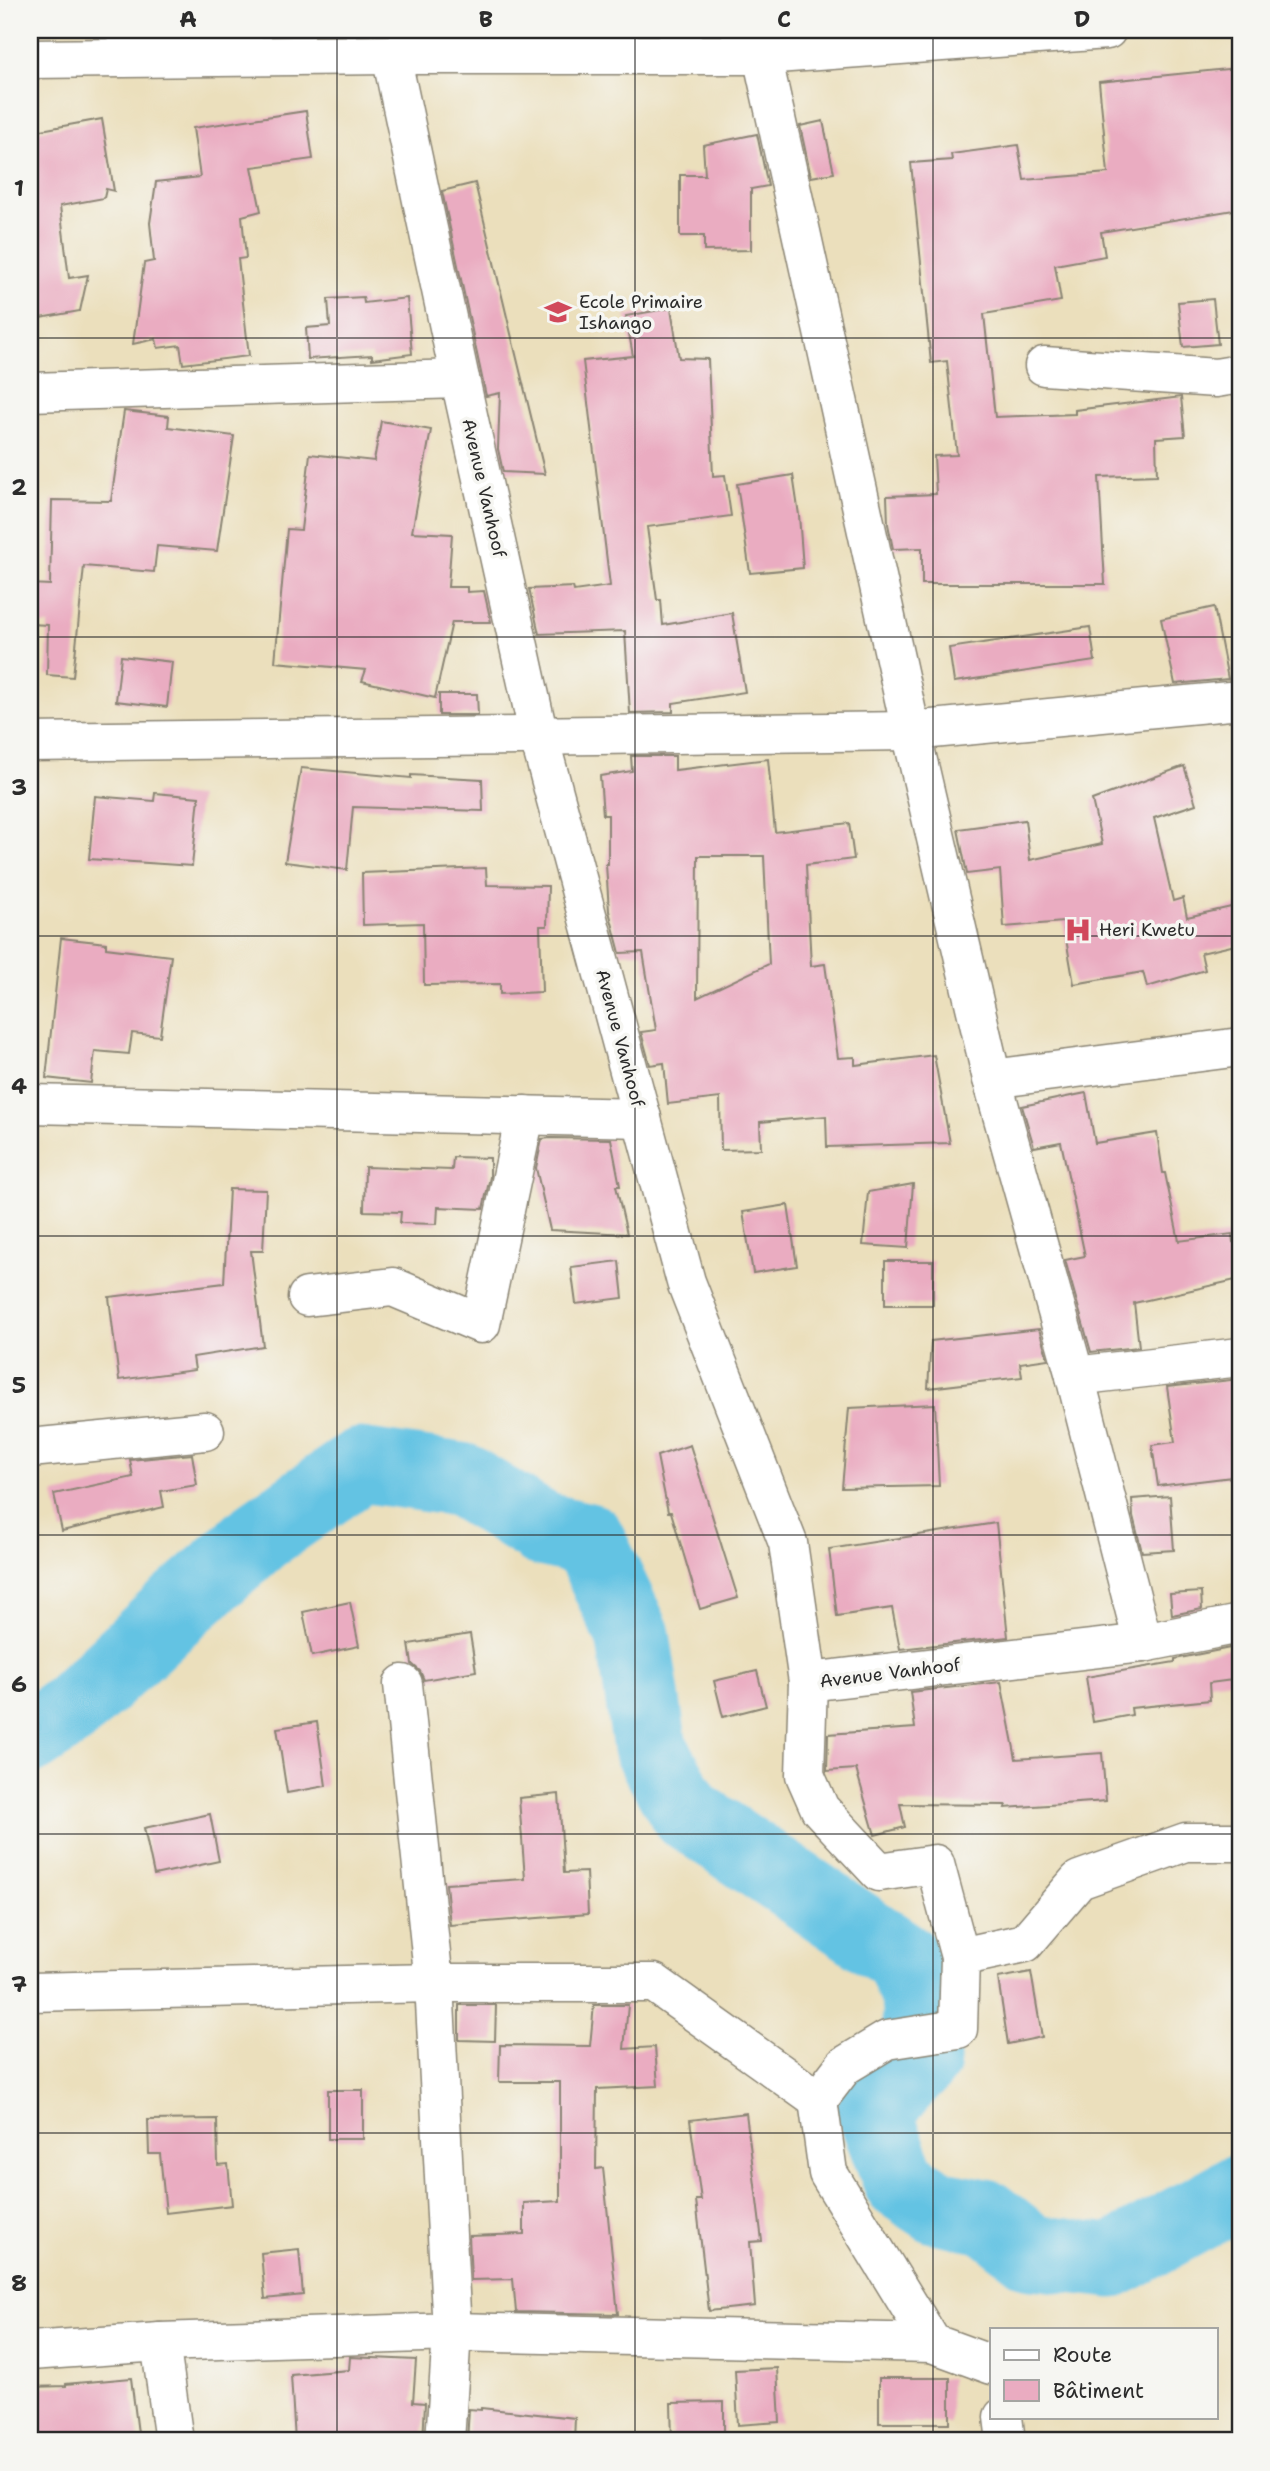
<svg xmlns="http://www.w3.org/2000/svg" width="1270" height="2471" font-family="'Shantell Sans',sans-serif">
<rect width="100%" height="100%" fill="#f6f6f2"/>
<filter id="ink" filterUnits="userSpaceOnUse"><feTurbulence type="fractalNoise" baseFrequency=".0143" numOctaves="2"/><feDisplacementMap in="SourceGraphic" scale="14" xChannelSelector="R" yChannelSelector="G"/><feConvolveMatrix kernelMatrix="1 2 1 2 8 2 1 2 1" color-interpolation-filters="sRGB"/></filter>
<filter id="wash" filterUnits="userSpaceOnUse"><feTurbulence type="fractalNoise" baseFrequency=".00686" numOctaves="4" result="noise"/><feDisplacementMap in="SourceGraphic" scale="28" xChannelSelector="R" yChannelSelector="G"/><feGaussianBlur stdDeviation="1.57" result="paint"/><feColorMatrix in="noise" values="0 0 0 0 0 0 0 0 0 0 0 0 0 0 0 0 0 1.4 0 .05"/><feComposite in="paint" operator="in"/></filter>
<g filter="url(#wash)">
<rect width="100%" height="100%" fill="#ebdfbc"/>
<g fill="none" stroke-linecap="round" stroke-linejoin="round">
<path stroke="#64c3e3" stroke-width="75" d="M30,1737L69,1711L175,1611L261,1535L361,1465L462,1480L542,1529L588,1540L633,1635L650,1748L687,1813L902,1958L918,1999L923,2060L874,2111L901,2183L938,2207L986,2216L1032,2252L1112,2261L1240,2191"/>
</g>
<g id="blocks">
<g fill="#eaacc1" fill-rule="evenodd">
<path d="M1237,68L1240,101V209L1101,232L1105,256L1055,265L1061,301L984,314L995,417L1075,414V410L1181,397L1185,436L1156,438L1157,475L1099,477L1105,584H922V548L893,549L888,524L887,496L936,494L934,456L957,455L947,361L931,363L911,163L952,160L951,154L1018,145L1024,180L1108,173L1099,82Z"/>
<path d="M306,111L313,159L252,167L261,211L242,216L246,258L238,259L249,356L183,364L180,345L158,348L156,339L133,344L144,263L154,261L150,223L156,182L200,177L193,128Z"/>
<path d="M102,119L114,191L106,189L104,198L60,206L69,278L88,275L80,311L34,319L30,296V132Z"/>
<path d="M823,121L834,173L811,177L800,126Z"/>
<path d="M757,134L768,186L751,189V250L704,251V236H680V175H705L703,145Z"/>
<path d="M475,183L512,338L545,474L503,472L498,449L500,393L486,396L442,191Z"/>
<path d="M363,297L364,303L407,298L412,354L372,359V355L308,359L306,328L330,326L328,299Z"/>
<path d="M1213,299L1218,344L1183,347L1178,302Z"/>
<path d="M671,308L679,358L708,359L713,476L725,475L731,516L647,527L657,600H661L663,625L732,613L745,692L673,703V712L630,713L625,631L539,634L529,589L573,587L574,591L610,586L583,361L633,356L626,316Z"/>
<path d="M124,411L169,416L168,427L234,436L217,551L157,546L154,572L84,566L73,677L47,675L48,625L30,624V584L50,585L52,500L111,501Z"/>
<path d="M381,421L431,430L412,532L452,534L448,587H467V592L484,591L491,622H452L435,698L362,681L366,670L275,662L287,529L301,530L310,454L374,461Z"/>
<path d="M793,475L799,515L803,568L750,573L737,484Z"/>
<path d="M1214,607L1228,679L1175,684L1161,619Z"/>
<path d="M1090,627L1095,661L954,682L949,648Z"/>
<path d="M121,656L172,662L167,707L116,701Z"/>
<path d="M439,694H477L478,715H439Z"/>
<path d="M631,756H675V770L768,759L775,832L849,823L854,859L806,865L811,966L825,964L838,1058L855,1057V1065L934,1055L950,1143L827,1147L826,1116L760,1122L761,1149L721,1150L720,1098L668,1104L664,1063L650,1065L641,1032L656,1030L643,952L620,953L609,911L606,864H608V815H603L600,776L632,771ZM698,856H764L769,964L697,998Z"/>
<path d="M1184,766L1196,804L1154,818L1173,901L1183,898L1187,917L1240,905V944L1201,953L1205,970L1147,987L1143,972L1074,984L1063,922L1004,927L1000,870L967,874L958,829L1025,820L1030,860L1102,844L1092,800Z"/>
<path d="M301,768L411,778V775L482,779L483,811L353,807L347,870L285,862Z"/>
<path d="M155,793L199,797L192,866L89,859L95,796L154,801Z"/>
<path d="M486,868L487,885L548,886L547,926H540L542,992L500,994V984L424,985L423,923L363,925L362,873Z"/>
<path d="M61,938L106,943V948L171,956L160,1036L132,1033L129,1054L95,1051L91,1083L46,1078Z"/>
<path d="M1086,1093L1095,1143L1157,1133L1163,1173H1165L1179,1241L1232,1234L1233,1242L1240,1241V1279L1134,1303L1139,1347L1091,1352L1065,1260L1085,1256L1061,1142L1034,1147L1022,1106Z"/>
<path d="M550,1138L611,1139L620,1186H616L627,1234L550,1230L536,1168L542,1139Z"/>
<path d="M453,1157L490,1158V1177L483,1209L438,1207L437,1224L400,1223L401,1212L364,1211L365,1167L452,1170Z"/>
<path d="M913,1184L908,1248L863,1245L868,1192Z"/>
<path d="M229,1189L266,1190L263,1251H251L263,1346L193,1357L195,1370L119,1380L109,1297L224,1283Z"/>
<path d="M788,1205L797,1266L753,1273L743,1212Z"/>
<path d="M619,1261L623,1298L576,1304L571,1267Z"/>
<rect x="885" y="1261" width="48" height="44"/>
<path d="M1039,1329L1048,1359L1020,1363L1022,1377L928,1388L931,1341Z"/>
<path d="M1240,1379V1476L1158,1486L1152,1445L1175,1442L1167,1387Z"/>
<path d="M935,1404L939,1486L842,1488L849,1408Z"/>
<path d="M690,1445L738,1598L700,1609L671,1512H668L657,1456Z"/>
<path d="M192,1454L197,1485L161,1491L164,1507L62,1531L54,1494L133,1477L130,1460Z"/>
<path d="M1170,1496L1174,1550L1142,1552L1133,1516L1132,1499Z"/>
<path d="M996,1523L1008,1637L900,1649L892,1608L837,1616L829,1549Z"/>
<path d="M1201,1592L1202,1609L1172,1615L1170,1594Z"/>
<path d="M350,1602L359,1646L312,1656L303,1612Z"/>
<path d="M470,1634L476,1671L424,1680L420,1671L412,1664L409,1644Z"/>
<path d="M1240,1646V1679L1209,1683L1210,1700L1131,1708L1132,1715L1093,1722L1086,1677L1175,1662V1659Z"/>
<path d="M757,1671L766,1706L723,1717L714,1681Z"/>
<path d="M1001,1682L1016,1759L1102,1753L1106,1801L1005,1808L1006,1805L900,1804L905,1827L875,1835L856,1769L827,1771L828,1734L915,1728L910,1692Z"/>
<path d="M317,1722L326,1786L287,1793L277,1728Z"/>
<path d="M559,1794L564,1873L586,1872L588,1914L450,1925L446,1884L525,1879L519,1798Z"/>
<path d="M210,1814L219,1861L154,1875L144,1828Z"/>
<path d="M1031,1972L1042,2037L1008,2044L998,1978Z"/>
<path d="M459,2005H496L495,2041L459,2040Z"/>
<path d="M594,2005H628L624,2049L655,2047L658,2086L597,2089L596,2169L603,2168L618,2314L516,2312L513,2279L471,2280L469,2236L524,2234V2203L560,2201V2082H499L500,2045L590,2046Z"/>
<rect x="328" y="2090" width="35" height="49"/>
<path d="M746,2113L762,2241L750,2242L755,2306L709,2311L696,2200H701L690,2120Z"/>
<path d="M217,2119L218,2165L228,2164L232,2205L166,2213L160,2154H149L148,2120Z"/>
<path d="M299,2249L303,2295L265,2299L261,2253Z"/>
<path d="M350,2357L416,2360L413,2402L425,2403L423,2441H295L291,2375L349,2370Z"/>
<path d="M777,2368L780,2422L738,2425L735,2370Z"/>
<path d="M131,2378L139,2441H30V2387L66,2386V2384Z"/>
<rect x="879" y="2378" width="71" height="45"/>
<path d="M724,2402V2441H672L671,2403Z"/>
<path d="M481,2408L575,2418L574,2441H467L469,2409L481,2410Z"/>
</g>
</g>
</g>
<g filter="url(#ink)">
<use href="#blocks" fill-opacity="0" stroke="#8b8574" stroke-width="2"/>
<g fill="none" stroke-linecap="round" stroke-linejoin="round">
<g stroke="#8b8574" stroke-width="41">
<g id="minor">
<path d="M391,55L460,379L539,737L686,1282L788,1543L808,1682L805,1775L820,1809L879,1872L935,1864L960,1957L958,2029L887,2040L844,2066L818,2100L828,2173L932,2343L992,2365"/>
<path d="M762,55L911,731L992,1079L1075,1376L1143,1643"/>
<path d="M30,59L391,55H762L1107,30"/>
<path d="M1044,366L1216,378L1240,374"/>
<path d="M30,392L460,379"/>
<path d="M30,742L911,731L1240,700"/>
<path d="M992,1079L1240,1047"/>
<path d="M30,1104L642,1118"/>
<path d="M307,1297L393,1287L481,1324L525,1115"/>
<path d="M1075,1376L1240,1357"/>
<path d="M30,1448L205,1431"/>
<path d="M808,1682L1143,1643L1240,1624"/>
<path d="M403,1684L434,1983L452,2332L445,2441"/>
<path d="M960,1957L1025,1943L1079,1880L1186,1842H1240"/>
<path d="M30,1992L434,1983H654L818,2100"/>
<path d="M160,2342L174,2441"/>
<path d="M30,2351L160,2342L452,2332L932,2343"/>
<path d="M1003,2417L1006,2441"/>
</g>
</g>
<use href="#minor" stroke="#fff" stroke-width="38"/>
</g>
</g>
<path fill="none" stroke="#2b2b2b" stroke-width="2" stroke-opacity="0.55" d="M337,30V2441M635,30V2441M933,30V2441M30,338H1240M30,637H1240M30,936H1240M30,1236H1240M30,1535H1240M30,1834H1240M30,2133H1240"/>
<defs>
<g id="school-bare" transform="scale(2.1)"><path d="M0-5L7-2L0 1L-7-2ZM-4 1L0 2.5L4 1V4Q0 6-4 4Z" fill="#d1495b" stroke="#f6f6f2" stroke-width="2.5" paint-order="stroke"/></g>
<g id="hospital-bare" transform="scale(2.1)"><path d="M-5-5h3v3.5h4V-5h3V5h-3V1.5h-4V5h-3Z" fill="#d1495b" stroke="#f6f6f2" stroke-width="2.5" paint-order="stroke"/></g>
</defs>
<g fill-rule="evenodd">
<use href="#school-bare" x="558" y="312"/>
<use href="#hospital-bare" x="1078" y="930"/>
</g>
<g text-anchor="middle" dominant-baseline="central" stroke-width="7" stroke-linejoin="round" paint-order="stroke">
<g font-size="18" fill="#2b2b2b" stroke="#f6f6f2" text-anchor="start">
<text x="579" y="302">Ecole Primaire<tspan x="579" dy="21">Ishango</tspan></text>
<text x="1099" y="930">Heri Kwetu</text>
</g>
<g font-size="18" fill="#2b2b2b" stroke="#f6f6f2">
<text transform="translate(484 488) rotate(77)">Avenue Vanhoof</text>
<text transform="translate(620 1038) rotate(75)">Avenue Vanhoof</text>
<text transform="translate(890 1673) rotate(-7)">Avenue Vanhoof</text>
</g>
</g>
<rect width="1270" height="2471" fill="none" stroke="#f6f6f2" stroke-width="77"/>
<rect x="990" y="2328" width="228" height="91" fill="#f6f6f2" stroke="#a5a5a2" stroke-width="2"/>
<rect x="1004" y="2350" width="35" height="10" fill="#ffffff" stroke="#a5a5a2" stroke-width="2"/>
<text x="1053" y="2362" font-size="21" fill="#2b2b2b">Route</text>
<rect x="1004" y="2380" width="35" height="21" fill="#eaacc1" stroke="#a5a5a2" stroke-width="2"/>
<text x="1053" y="2398" font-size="21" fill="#2b2b2b">Bâtiment</text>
<rect x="38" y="38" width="1194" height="2394" fill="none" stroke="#2b2b2b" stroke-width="2.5"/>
<g font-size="23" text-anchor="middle" font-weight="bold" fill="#2b2b2b">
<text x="188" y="27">A</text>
<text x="486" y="27">B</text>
<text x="784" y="27">C</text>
<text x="1082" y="27">D</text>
<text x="19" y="196">1</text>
<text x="19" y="495">2</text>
<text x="19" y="795">3</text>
<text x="19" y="1094">4</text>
<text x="19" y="1393">5</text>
<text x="19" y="1692">6</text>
<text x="19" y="1992">7</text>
<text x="19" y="2291">8</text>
</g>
</svg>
